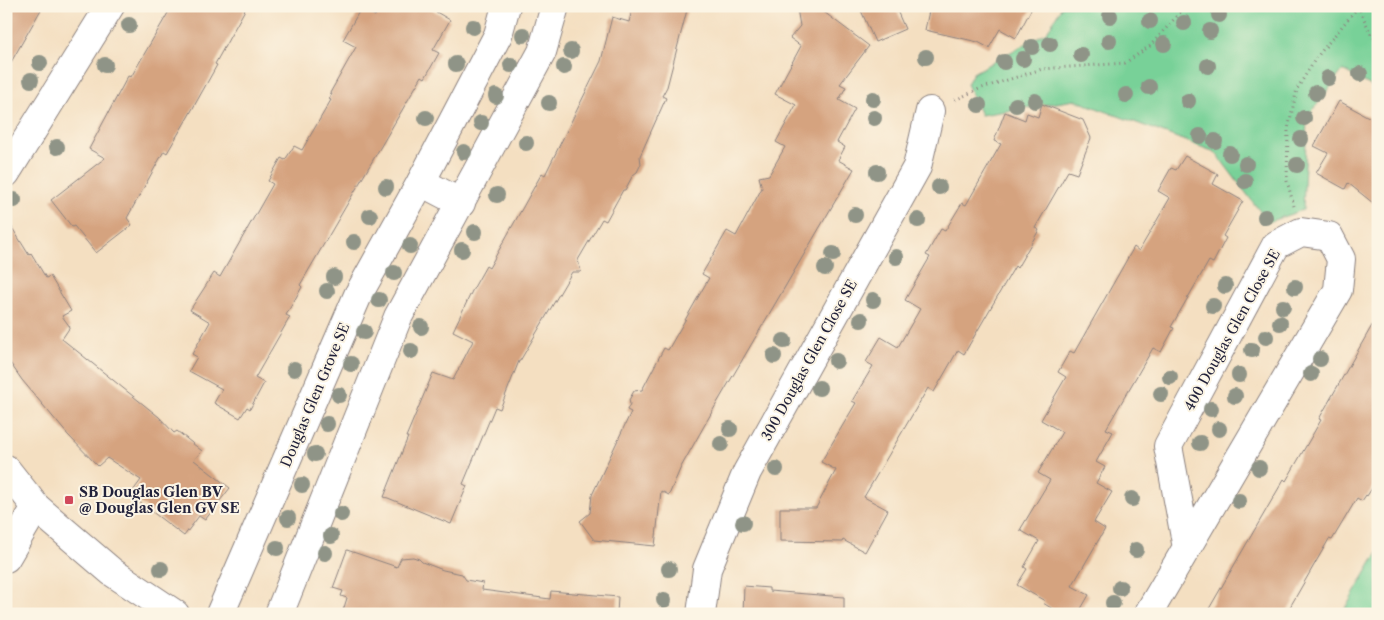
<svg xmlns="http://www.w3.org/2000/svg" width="1384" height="620" font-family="'Libre Caslon Text',serif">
<rect width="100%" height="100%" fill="#fcf5e5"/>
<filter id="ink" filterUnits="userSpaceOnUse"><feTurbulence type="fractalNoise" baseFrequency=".02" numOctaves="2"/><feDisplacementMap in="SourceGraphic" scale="10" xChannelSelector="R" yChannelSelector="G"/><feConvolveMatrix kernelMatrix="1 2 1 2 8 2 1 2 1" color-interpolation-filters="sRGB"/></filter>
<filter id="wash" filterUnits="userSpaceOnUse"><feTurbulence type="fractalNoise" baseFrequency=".0096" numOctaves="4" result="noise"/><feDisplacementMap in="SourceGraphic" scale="20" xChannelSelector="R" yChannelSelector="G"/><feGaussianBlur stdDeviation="1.12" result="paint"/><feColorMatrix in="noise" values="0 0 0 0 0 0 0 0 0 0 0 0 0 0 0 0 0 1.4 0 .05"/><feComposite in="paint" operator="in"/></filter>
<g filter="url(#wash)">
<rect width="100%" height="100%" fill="#f4dfc1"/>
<g fill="#78d198" stroke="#4d7a6a">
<path d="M1062,6H1378V90L1343,70L1307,118L1303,210L1268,222L1215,152L1075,100L981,115L967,84L973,73L1047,32Z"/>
<path d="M1378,552V614H1342Z"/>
</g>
<g id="blocks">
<g fill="#d5a37f">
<path d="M6,6H43L6,71Z"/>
<path d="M172,6H247L215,64L217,65L188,117L167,153L164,151L127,218L132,225L96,253L74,226L72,227L51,200L105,158L89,149L128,76L131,77Z"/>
<path d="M381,6H426L450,20L433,50L439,53L425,78L422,76L300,285L302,287L286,315L290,317L255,378L264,383L250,409L247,407L240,418L214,403L222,389L189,371L197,357L192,354L210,322L190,310L214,273L220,277L273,184L268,181L281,158L285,160L294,146L302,150L331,100L329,99L332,94L330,93L356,47L343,40L361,8L375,16Z"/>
<path d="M633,6H688L667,87L662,96L666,98L640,156L641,164L637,172L633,175L625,190H623L606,221L602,219L578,260L581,272H572L520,361H519L500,409L495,407L463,484L467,486L451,524L388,498L384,497L408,437H406L433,373L453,380L473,341L453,331L472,291L486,266L489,268L542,173L545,175L601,61L612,17L629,22Z"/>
<path d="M809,6H816L869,46L840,84L846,87L839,100L855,109L837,142L845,147L838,160L854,169L717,403L681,467L669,495L661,491L655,546L594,540L580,521L590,513L592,495L631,412L627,410L630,404L629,400L634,391L642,390L664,348L668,350L709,278L702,274L727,231L736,236L762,188L759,177L769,175L785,147L776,142L796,105L775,94L801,46L790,38L800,26L797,8Z"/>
<path d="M859,6H895L905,29L875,42Z"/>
<path d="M930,6H1033L1016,38L1000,29L989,48L978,42L925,30Z"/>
<path d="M1339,101L1378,122V207L1348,183L1345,189L1316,173L1328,153L1314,146Z"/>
<path d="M1042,104L1083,120L1091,138L1077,174L1068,171L1035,228L1039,230L1017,268L1015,266L964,354L958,350L934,392L928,388L864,497L888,510L865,552L843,540L842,542L780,541V508H816L836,470L821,462L856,403L852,401L873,366L866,362L881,337L898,347L920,309L905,300L930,257L926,255L941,229L945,231L962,203L966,205L1001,144L994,141L1005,112L1025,120L1027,113L1038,117Z"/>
<path d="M1185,156L1218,174L1213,184L1243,201L1223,236L1226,238L1213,263L1209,261L1171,327L1174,328L1161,352L1153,348L1106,429L1113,432L1096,462L1105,467L1096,483L1112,492L1094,522L1105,529L1072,586L1089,595L1078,614H1061L1043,603L1045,601L1017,585L1027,569L1024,567L1039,541L1020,530L1050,480L1038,473L1062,432L1041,420L1066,377L1058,372L1070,351L1074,353L1134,247L1139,251L1170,198L1158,191L1171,168L1176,170Z"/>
<path d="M6,218L29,255L31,253L46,278L50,276L71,311L62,316L70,327L62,339L159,417L174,433L177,431L202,451L194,460L230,488L205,520L199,516L184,536L130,495L141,480L107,458L98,466L68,435L22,380L6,357Z"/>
<path d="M1378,315V479L1367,496L1366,495L1362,501L1357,498L1332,540L1329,539L1286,614H1206L1284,479L1286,481L1321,420L1319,419Z"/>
<path d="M347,550L397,567L401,558L413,557L419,559L422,562L443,570L462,574L466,580L483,583L482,590L550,599L551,591L618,597L617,614H342L347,598L341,596L343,591L333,588Z"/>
<path d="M744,586L769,588V591L844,597V614H743Z"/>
</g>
</g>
</g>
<g filter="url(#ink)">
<use href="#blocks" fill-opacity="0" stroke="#8b807e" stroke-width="1"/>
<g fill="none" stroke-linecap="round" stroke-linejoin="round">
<g stroke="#8b807e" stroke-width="30">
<g id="minor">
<path d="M6,173L110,6"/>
<path d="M421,182L461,203"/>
<path d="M6,469L36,507L112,572L175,614"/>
<path d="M6,558L36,507"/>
<path d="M220,614L358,295L421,182L498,35L506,6"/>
<path d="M279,614L398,317L542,52L555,6"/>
<path d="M701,614L707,569L747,472L917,167L930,111"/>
<path d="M1148,614L1338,290L1341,259L1329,236L1301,232L1276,245L1168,446L1187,548"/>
</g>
</g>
<g stroke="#8b807e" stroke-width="3" stroke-dasharray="1 4" stroke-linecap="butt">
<path d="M1358,6L1371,34L1378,43"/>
<path d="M955,100L979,89L1042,69L1125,63L1150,46L1186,6"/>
<path d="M1294,206L1287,181L1288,129L1297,89L1316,58L1358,7"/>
</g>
<use href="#minor" stroke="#fff" stroke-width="28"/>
</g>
<g fill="#8f9487">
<circle cx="1219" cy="15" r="8"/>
<circle cx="1110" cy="16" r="8"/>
<circle cx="1150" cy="21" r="8"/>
<circle cx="1184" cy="23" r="8"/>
<circle cx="129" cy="25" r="8"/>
<circle cx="473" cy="27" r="8"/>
<circle cx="1210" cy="31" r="8"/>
<circle cx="523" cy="35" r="8"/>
<circle cx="1109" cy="41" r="8"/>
<circle cx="1050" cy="44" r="8"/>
<circle cx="1164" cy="44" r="8"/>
<circle cx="1032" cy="47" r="8"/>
<circle cx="571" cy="51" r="8"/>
<circle cx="1081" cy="55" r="8"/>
<circle cx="926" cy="57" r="8"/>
<circle cx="1023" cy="59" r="8"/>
<circle cx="1004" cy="62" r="8"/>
<circle cx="40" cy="63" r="8"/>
<circle cx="456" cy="64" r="8"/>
<circle cx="105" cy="65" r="8"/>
<circle cx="511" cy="65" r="8"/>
<circle cx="1208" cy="66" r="8"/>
<circle cx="564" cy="67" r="8"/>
<circle cx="1360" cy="74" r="8"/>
<circle cx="1328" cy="78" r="8"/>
<circle cx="31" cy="80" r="8"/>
<circle cx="1149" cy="87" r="8"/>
<circle cx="1316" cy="93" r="8"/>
<circle cx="1126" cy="95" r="8"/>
<circle cx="496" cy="96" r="8"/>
<circle cx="873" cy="99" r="8"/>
<circle cx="1035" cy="101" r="8"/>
<circle cx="1188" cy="101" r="8"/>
<circle cx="549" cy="103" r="8"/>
<circle cx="979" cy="105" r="8"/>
<circle cx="1016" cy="105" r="8"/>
<circle cx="426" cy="118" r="8"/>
<circle cx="874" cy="118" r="8"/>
<circle cx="1304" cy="118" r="8"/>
<circle cx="481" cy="123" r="8"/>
<circle cx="1200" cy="136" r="8"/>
<circle cx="1301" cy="139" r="8"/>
<circle cx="1215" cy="141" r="8"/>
<circle cx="526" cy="143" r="8"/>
<circle cx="57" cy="147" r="8"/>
<circle cx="464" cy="152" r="8"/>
<circle cx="1230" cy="154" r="8"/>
<circle cx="1246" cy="164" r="8"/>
<circle cx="1297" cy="165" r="8"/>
<circle cx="877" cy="172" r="8"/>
<circle cx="1245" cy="181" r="8"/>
<circle cx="386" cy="187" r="8"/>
<circle cx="939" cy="187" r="8"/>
<circle cx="497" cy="195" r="8"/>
<circle cx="14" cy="200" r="8"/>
<circle cx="855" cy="215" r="8"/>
<circle cx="370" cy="216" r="8"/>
<circle cx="1265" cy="217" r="8"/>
<circle cx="918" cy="220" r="8"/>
<circle cx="475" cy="232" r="8"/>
<circle cx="354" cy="242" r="8"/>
<circle cx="410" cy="246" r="8"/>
<circle cx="462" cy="250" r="8"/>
<circle cx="833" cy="254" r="8"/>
<circle cx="896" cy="257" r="8"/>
<circle cx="825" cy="268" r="8"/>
<circle cx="394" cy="273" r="8"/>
<circle cx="334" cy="277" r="8"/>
<circle cx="1225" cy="286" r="8"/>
<circle cx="1295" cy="287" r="8"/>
<circle cx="327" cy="291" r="8"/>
<circle cx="379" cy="300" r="8"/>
<circle cx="873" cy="300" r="8"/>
<circle cx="1213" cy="306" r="8"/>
<circle cx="1283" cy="307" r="8"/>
<circle cx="861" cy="320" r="8"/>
<circle cx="1280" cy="323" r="8"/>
<circle cx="421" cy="327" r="8"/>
<circle cx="364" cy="332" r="8"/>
<circle cx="1266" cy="337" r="8"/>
<circle cx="784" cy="341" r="8"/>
<circle cx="1252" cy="350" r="8"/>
<circle cx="411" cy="351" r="8"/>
<circle cx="774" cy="356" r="8"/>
<circle cx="1320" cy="359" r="8"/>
<circle cx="836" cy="361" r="8"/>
<circle cx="351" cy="364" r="8"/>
<circle cx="294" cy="369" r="8"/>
<circle cx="1311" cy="374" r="8"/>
<circle cx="1239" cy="375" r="8"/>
<circle cx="1170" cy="377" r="8"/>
<circle cx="819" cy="388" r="8"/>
<circle cx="1161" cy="394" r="8"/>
<circle cx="339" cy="395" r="8"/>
<circle cx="1235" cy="396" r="8"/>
<circle cx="1211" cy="409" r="8"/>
<circle cx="327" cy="424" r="8"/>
<circle cx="730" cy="429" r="8"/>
<circle cx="1219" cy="429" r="8"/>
<circle cx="1200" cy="443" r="8"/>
<circle cx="721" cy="444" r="8"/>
<circle cx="315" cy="454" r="8"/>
<circle cx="1259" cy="468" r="8"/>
<circle cx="776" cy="469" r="8"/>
<circle cx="302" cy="485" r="8"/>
<circle cx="1132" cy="499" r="8"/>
<circle cx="1239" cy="501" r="8"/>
<circle cx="341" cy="514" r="8"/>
<circle cx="288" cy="518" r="8"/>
<circle cx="743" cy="523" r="8"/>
<circle cx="331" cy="536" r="8"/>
<circle cx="277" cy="548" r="8"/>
<circle cx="1136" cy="550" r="8"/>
<circle cx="325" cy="553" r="8"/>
<circle cx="161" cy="569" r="8"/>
<circle cx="669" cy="569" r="8"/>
<circle cx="1120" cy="588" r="8"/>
<circle cx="664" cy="600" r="8"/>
<circle cx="1113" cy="603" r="8"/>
</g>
</g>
<rect fill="#d1495b" stroke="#fcf5e5" stroke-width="2" x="64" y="495" width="10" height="10" rx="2.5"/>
<g text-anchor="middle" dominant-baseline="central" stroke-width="4" stroke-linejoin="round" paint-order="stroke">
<g font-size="14" fill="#22223b" stroke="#fcf5e5">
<text transform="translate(1232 330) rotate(-61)">400 Douglas Glen Close SE</text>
<text transform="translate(809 360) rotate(-61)">300 Douglas Glen Close SE</text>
<text transform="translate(315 395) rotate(-67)">Douglas Glen Grove SE</text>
</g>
<g font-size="14" font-weight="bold" fill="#22223b" stroke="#fcf5e5" text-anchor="start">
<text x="79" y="492">SB Douglas Glen BV<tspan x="79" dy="16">@ Douglas Glen GV SE</tspan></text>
</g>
</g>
<rect width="1384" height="620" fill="none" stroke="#fcf5e5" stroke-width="25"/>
</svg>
